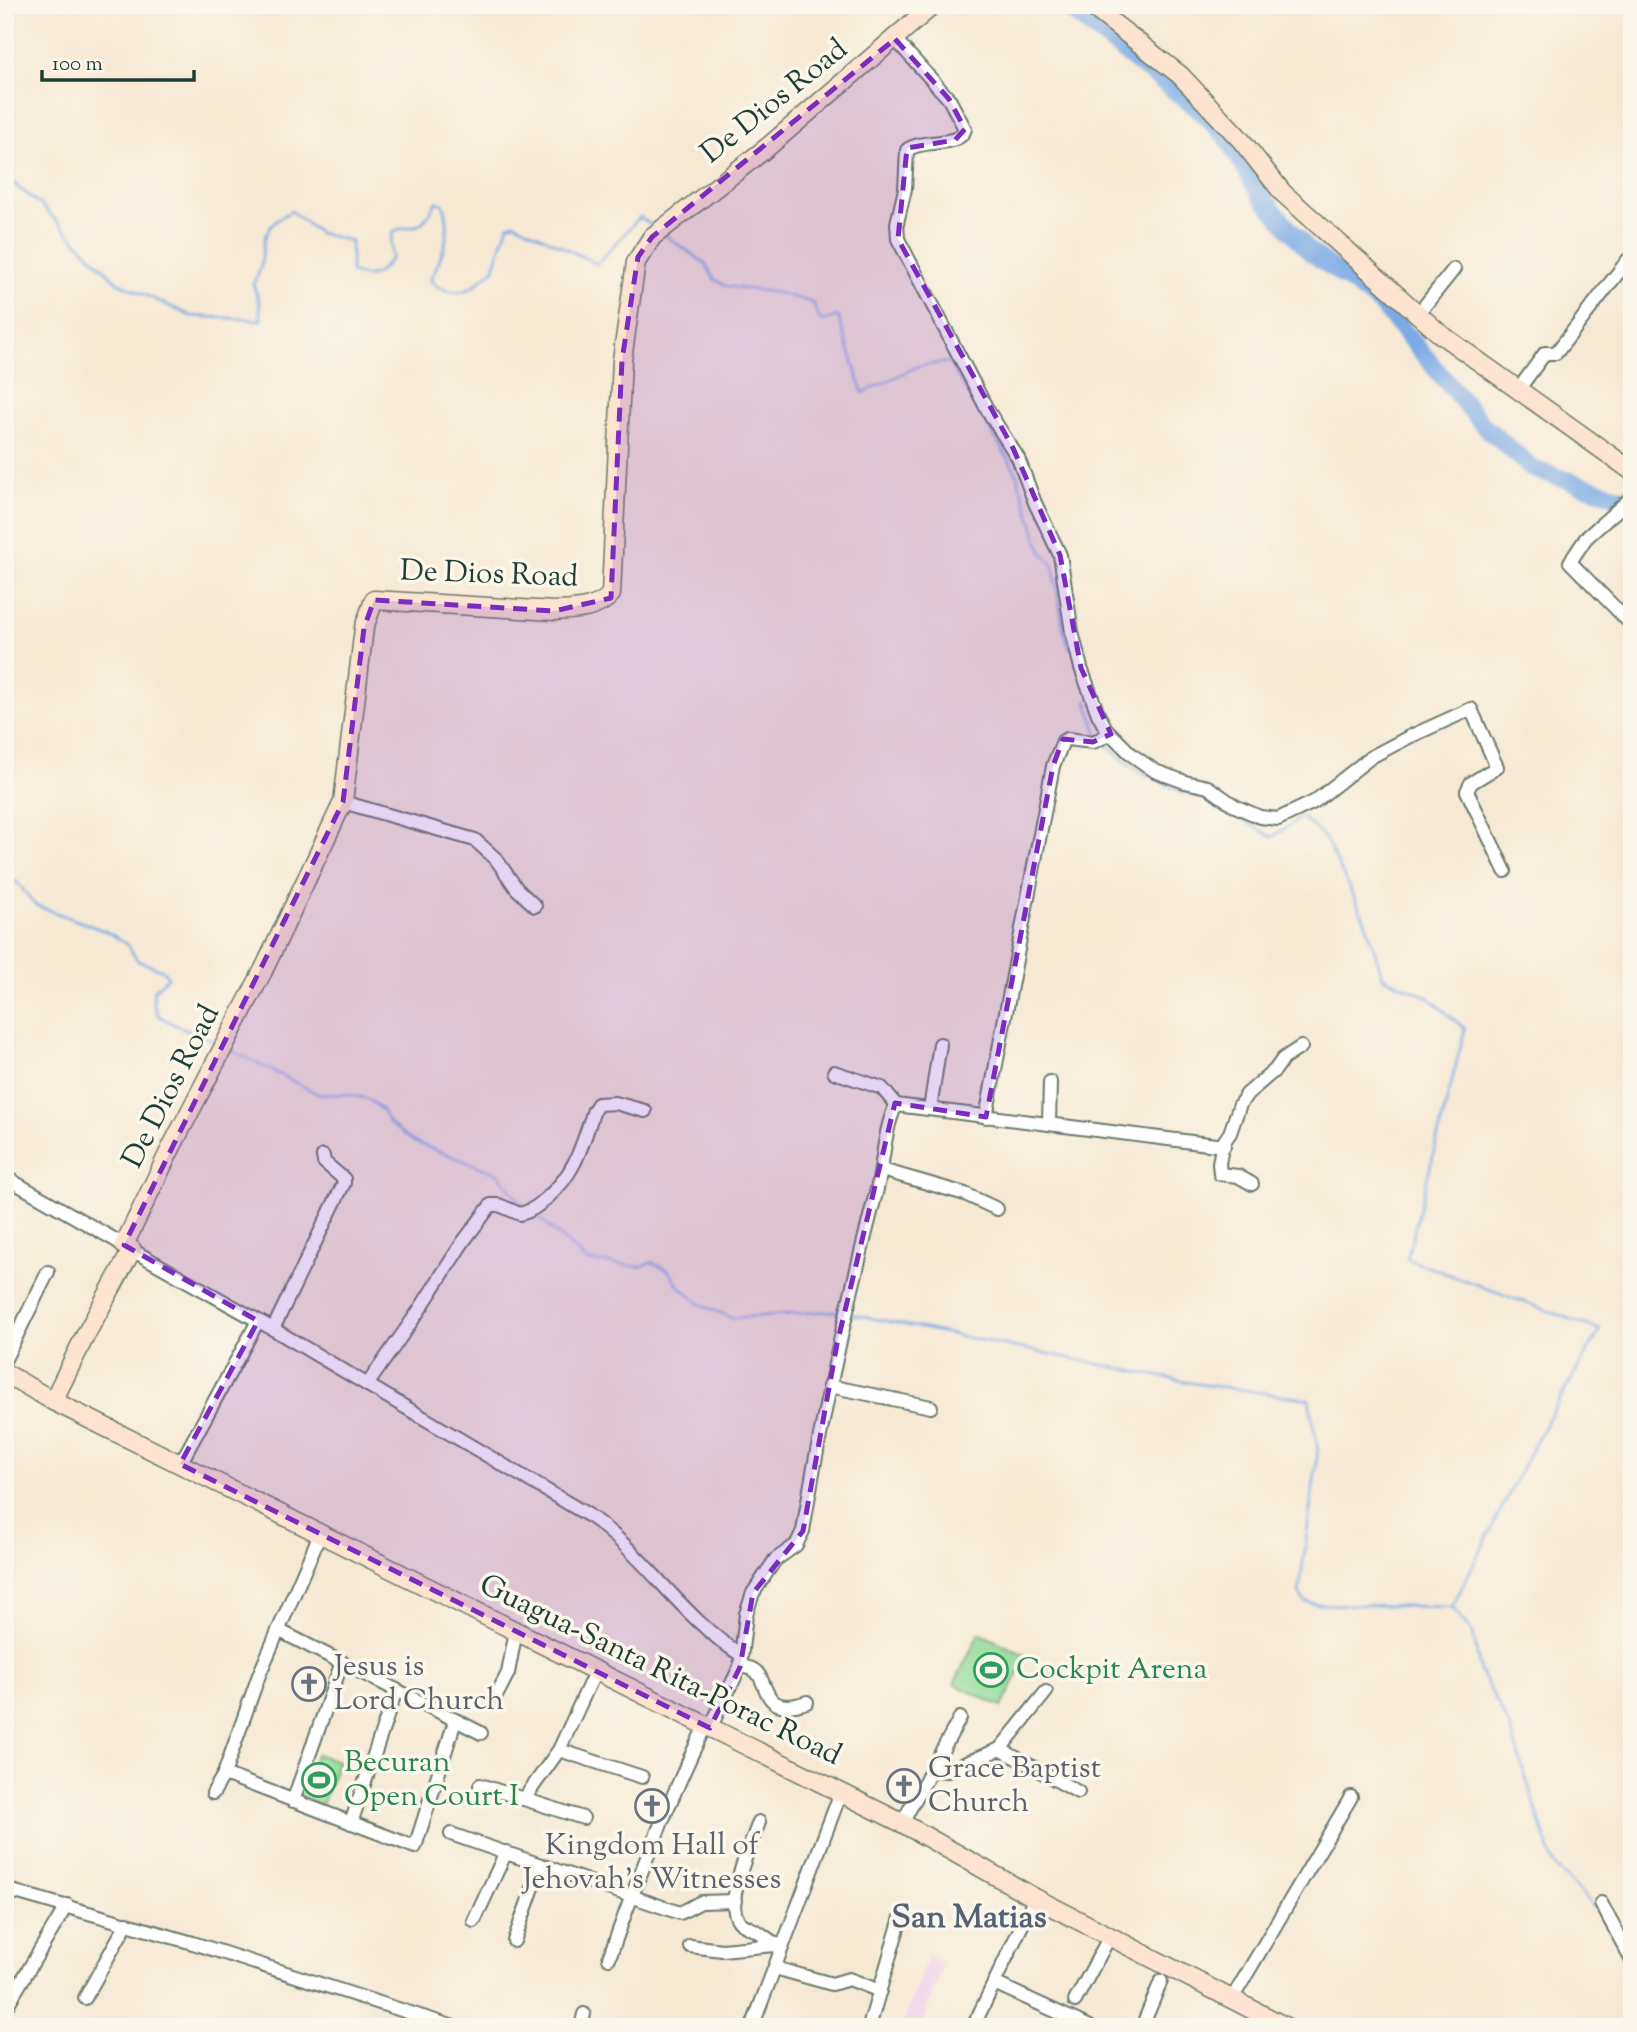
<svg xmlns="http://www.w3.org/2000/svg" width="1637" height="2032" font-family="'Sorts Mill Goudy',serif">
<rect width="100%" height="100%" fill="#fbf7ec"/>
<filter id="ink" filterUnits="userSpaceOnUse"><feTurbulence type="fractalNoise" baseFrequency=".0143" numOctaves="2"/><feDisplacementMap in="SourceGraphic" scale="14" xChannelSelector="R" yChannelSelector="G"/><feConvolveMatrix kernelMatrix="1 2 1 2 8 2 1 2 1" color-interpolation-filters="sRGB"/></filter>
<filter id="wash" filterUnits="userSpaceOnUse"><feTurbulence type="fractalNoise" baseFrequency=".00686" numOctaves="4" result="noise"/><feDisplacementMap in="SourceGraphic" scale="28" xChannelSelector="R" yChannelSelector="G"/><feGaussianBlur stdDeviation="1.57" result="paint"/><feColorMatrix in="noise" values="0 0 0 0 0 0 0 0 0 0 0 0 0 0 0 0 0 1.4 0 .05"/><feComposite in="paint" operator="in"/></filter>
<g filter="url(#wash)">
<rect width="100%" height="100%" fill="#f6e9d4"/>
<path fill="#edd0e8" d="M927,1957L944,1963L921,2027H902Z"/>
<g fill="#8fda96" stroke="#578c65" stroke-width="2">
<path d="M979,1633L1027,1656L1002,1707L954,1684Z"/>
<path d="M316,1754L338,1761L322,1805L300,1798Z"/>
</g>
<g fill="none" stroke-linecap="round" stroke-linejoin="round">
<g stroke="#7baae5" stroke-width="2.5">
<path d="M5,177L42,206L117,282L191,316L261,320L259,301L253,284C273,253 248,234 291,211L319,233L351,241V272C373,282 379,274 392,257L391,243L393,232C400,228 403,228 411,227C425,225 430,213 436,202L443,204C454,231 442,256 430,280C441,292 461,296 474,286C481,281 485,275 493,271L508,225L515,223L597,264L640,217L655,228"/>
<path d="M666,236L705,263L714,279L726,286L779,293L813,303L819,318L823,321L838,316L863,393L918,366L949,362L1015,470L1042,552L1053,565L1064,631L1070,648"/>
<path d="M1087,701L1098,735"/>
<path d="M1104,742L1129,765L1175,789L1211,801L1272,837L1302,817L1325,838L1365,920L1383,977L1428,997L1465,1029L1407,1259L1600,1330L1534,1444L1452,1607"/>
<path d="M5,876L18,883L35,905L105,931L125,942L138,961L163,970L168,977L154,990L153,1003L158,1015L173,1024L219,1043"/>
<path d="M231,1050L320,1095L347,1094L368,1099L382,1110L389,1123L414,1142L499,1174L520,1203L526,1207"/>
<path d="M534,1213L587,1261L641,1267L651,1262L668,1270L679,1286L700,1304L732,1318L833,1311L841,1312"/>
<path d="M851,1314L1192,1383L1309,1399L1318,1450L1299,1593L1305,1602L1318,1604L1452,1607L1473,1633L1480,1671L1509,1725L1554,1865L1585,1897L1605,1922"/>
<path d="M1626,1962L1632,1974"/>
</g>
<path stroke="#7baae5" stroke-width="18" d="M1063,5L1204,114L1227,138L1260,195L1309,251L1380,303L1484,426L1533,469L1632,501"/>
</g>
</g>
<g filter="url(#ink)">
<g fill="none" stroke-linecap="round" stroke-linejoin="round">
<g stroke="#6a796c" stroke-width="16">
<g id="street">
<path d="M895,39L949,99L965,129C960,148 922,138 907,150L905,189L897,223L898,239L988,411L1018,458L1035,503L1060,555L1072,632L1081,668L1098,714L1106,729L1132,755L1155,771L1185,782L1208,787L1235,806L1260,817L1278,819L1314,802L1371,757L1409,737L1471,709L1497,767L1471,783L1467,791L1505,871"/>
<path d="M1418,314L1454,269"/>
<path d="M1518,390L1545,353H1556L1628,260"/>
<path d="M1628,621L1570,562L1586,538L1632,497"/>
<path d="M343,802L475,840L496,859L517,889L535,906"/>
<path d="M834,1072L882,1088L896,1105"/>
<path d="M930,1109L940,1044"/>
<path d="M986,1117L1053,766L1063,741L1067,739L1093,742L1111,734"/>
<path d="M1049,1123L1050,1082"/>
<path d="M882,1170L965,1194L997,1209"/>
<path d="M5,1177L124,1245"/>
<path d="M1252,1184L1238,1176L1220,1174L1219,1163L1223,1143L1230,1133L1240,1104L1247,1094L1275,1070L1283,1059L1301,1047"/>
<path d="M132,1250L273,1329L588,1515C645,1554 682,1618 741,1655"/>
<path d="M273,1329L344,1183V1179L324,1162L323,1156"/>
<path d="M5,1359L48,1272"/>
<path d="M367,1385L418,1312L463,1242L491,1205H499L520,1214C532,1211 539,1205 548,1197C576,1172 582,1145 594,1110L598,1104L615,1103L645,1111"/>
<path d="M829,1386L931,1407"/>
<path d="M180,1464L258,1321"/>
<path d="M278,1630L481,1733"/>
<path d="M740,1667C777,1664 750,1721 807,1702"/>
<path d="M496,1696L508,1673L516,1631"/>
<path d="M710,1728L740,1667L746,1614L753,1593L775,1560L796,1545L803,1531C821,1417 847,1305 876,1193C884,1164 883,1132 896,1105L1224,1146"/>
<path d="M1000,1749L1078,1792"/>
<path d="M559,1750L642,1777"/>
<path d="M931,1770L947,1771L1000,1749L1046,1692"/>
<path d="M224,1774L415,1847L455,1721"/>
<path d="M480,1785L583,1818"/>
<path d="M213,1793L224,1774L259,1675L320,1534"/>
<path d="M524,1799L559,1750L595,1672"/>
<path d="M293,1801L342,1662"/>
<path d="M759,1822C751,1845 723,1902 739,1921C744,1927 752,1928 758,1932C767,1937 772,1944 782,1946"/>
<path d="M351,1823L396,1690"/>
<path d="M902,1823L960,1718"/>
<path d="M451,1834L680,1913L701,1902L735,1901"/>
<path d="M5,1889L193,1943L454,2027"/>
<path d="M1601,1903L1632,1961"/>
<path d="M474,1921L506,1852"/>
<path d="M514,1941L541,1865"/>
<path d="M690,1946L722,1950L775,1945"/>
<path d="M609,1958C637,1879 669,1801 705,1726"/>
<path d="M775,1968L832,1984L849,1979L880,1991"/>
<path d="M994,1983L1090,2027"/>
<path d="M85,1998L127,1923"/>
<path d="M1232,1999L1351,1797"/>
<path d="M1075,2001L1110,1936"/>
<path d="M5,2009L67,1905"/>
<path d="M581,2027L584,2014"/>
<path d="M752,2027L841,1792"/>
<path d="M869,2027L902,1914"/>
<path d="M973,2027L1035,1898"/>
<path d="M1142,2027L1161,1981"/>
<path d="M1629,2027L1632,2021"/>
</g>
</g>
<g stroke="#6a796c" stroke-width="21">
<g id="secondary">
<path d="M1090,5L1180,75L1241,140L1283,193L1439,333L1632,471"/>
<path d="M5,1373L53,1401L902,1823L1035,1898L1286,2027"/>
<path d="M53,1401L85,1336L132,1250L124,1245L172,1146L263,971L343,802L364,628L374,600L554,611C573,610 598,610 611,594L622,360L636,262L652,237L769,146L933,5"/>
</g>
</g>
<use href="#street" stroke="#fff" stroke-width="12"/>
<use href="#secondary" stroke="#fde4d0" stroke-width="18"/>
</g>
</g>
<path fill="#7b2cbf" fill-opacity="0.2" stroke="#7b2cbf" stroke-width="5" stroke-dasharray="14 9" stroke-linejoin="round" d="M895,39L949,99L965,129L955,140L907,148L898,239L1013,448L1060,555L1081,668L1111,734L1093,742L1063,739L1053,766L986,1117L895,1103L837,1344L803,1531L753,1593L740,1667L710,1728L180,1464L258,1321L124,1245L343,802L364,628L374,600L554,611L611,598L622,360L638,257L652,237Z"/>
<defs>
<g id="stadium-ring" transform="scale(1.75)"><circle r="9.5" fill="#fbf7ec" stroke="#2e9e5b" stroke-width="1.5"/><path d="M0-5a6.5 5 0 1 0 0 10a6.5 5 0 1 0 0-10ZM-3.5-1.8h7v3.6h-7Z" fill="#2e9e5b"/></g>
<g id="church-ring" transform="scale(1.75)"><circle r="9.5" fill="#fbf7ec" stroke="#6b7280" stroke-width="1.5"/><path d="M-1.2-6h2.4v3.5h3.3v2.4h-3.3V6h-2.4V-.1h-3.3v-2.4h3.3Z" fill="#6b7280"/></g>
</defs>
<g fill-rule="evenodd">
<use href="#stadium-ring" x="991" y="1670"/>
<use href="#church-ring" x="309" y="1684"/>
<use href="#stadium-ring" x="319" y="1780"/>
<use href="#church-ring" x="904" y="1786"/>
<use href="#church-ring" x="652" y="1806"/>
</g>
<g text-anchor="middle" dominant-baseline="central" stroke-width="7" stroke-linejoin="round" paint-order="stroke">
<g font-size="30" fill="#1f3d34" stroke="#fbf7ec">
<text transform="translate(775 102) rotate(-39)">De Dios Road</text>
<text transform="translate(489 575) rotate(2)">De Dios Road</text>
<text transform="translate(172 1087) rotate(-63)">De Dios Road</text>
<text transform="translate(660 1671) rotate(26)">Guagua-Santa Rita-Porac Road</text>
</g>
<g font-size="30" fill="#5b616d" stroke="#fbf7ec" text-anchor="start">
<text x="334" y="1667">Jesus is<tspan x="334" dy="34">Lord Church</tspan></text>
<text x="928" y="1769">Grace Baptist<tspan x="928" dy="34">Church</tspan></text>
<text x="652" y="1846" text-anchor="middle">Kingdom Hall of<tspan x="652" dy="34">Jehovah's Witnesses</tspan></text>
</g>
<g font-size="30" fill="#27864d" stroke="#fbf7ec" text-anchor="start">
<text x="1016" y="1670">Cockpit Arena</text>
<text x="344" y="1763">Becuran<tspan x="344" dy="34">Open Court I</tspan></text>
</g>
<g font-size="33" font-weight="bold" fill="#556274" stroke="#fbf7ec">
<text x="969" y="1919">San Matias</text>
</g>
</g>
<rect width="1637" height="2032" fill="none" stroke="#fbf7ec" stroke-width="28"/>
<path d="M42 70v10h152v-10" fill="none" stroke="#1f3d34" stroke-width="3.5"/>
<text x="52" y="70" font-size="21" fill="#1f3d34" stroke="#fbf7ec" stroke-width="5" paint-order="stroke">100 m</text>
</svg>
